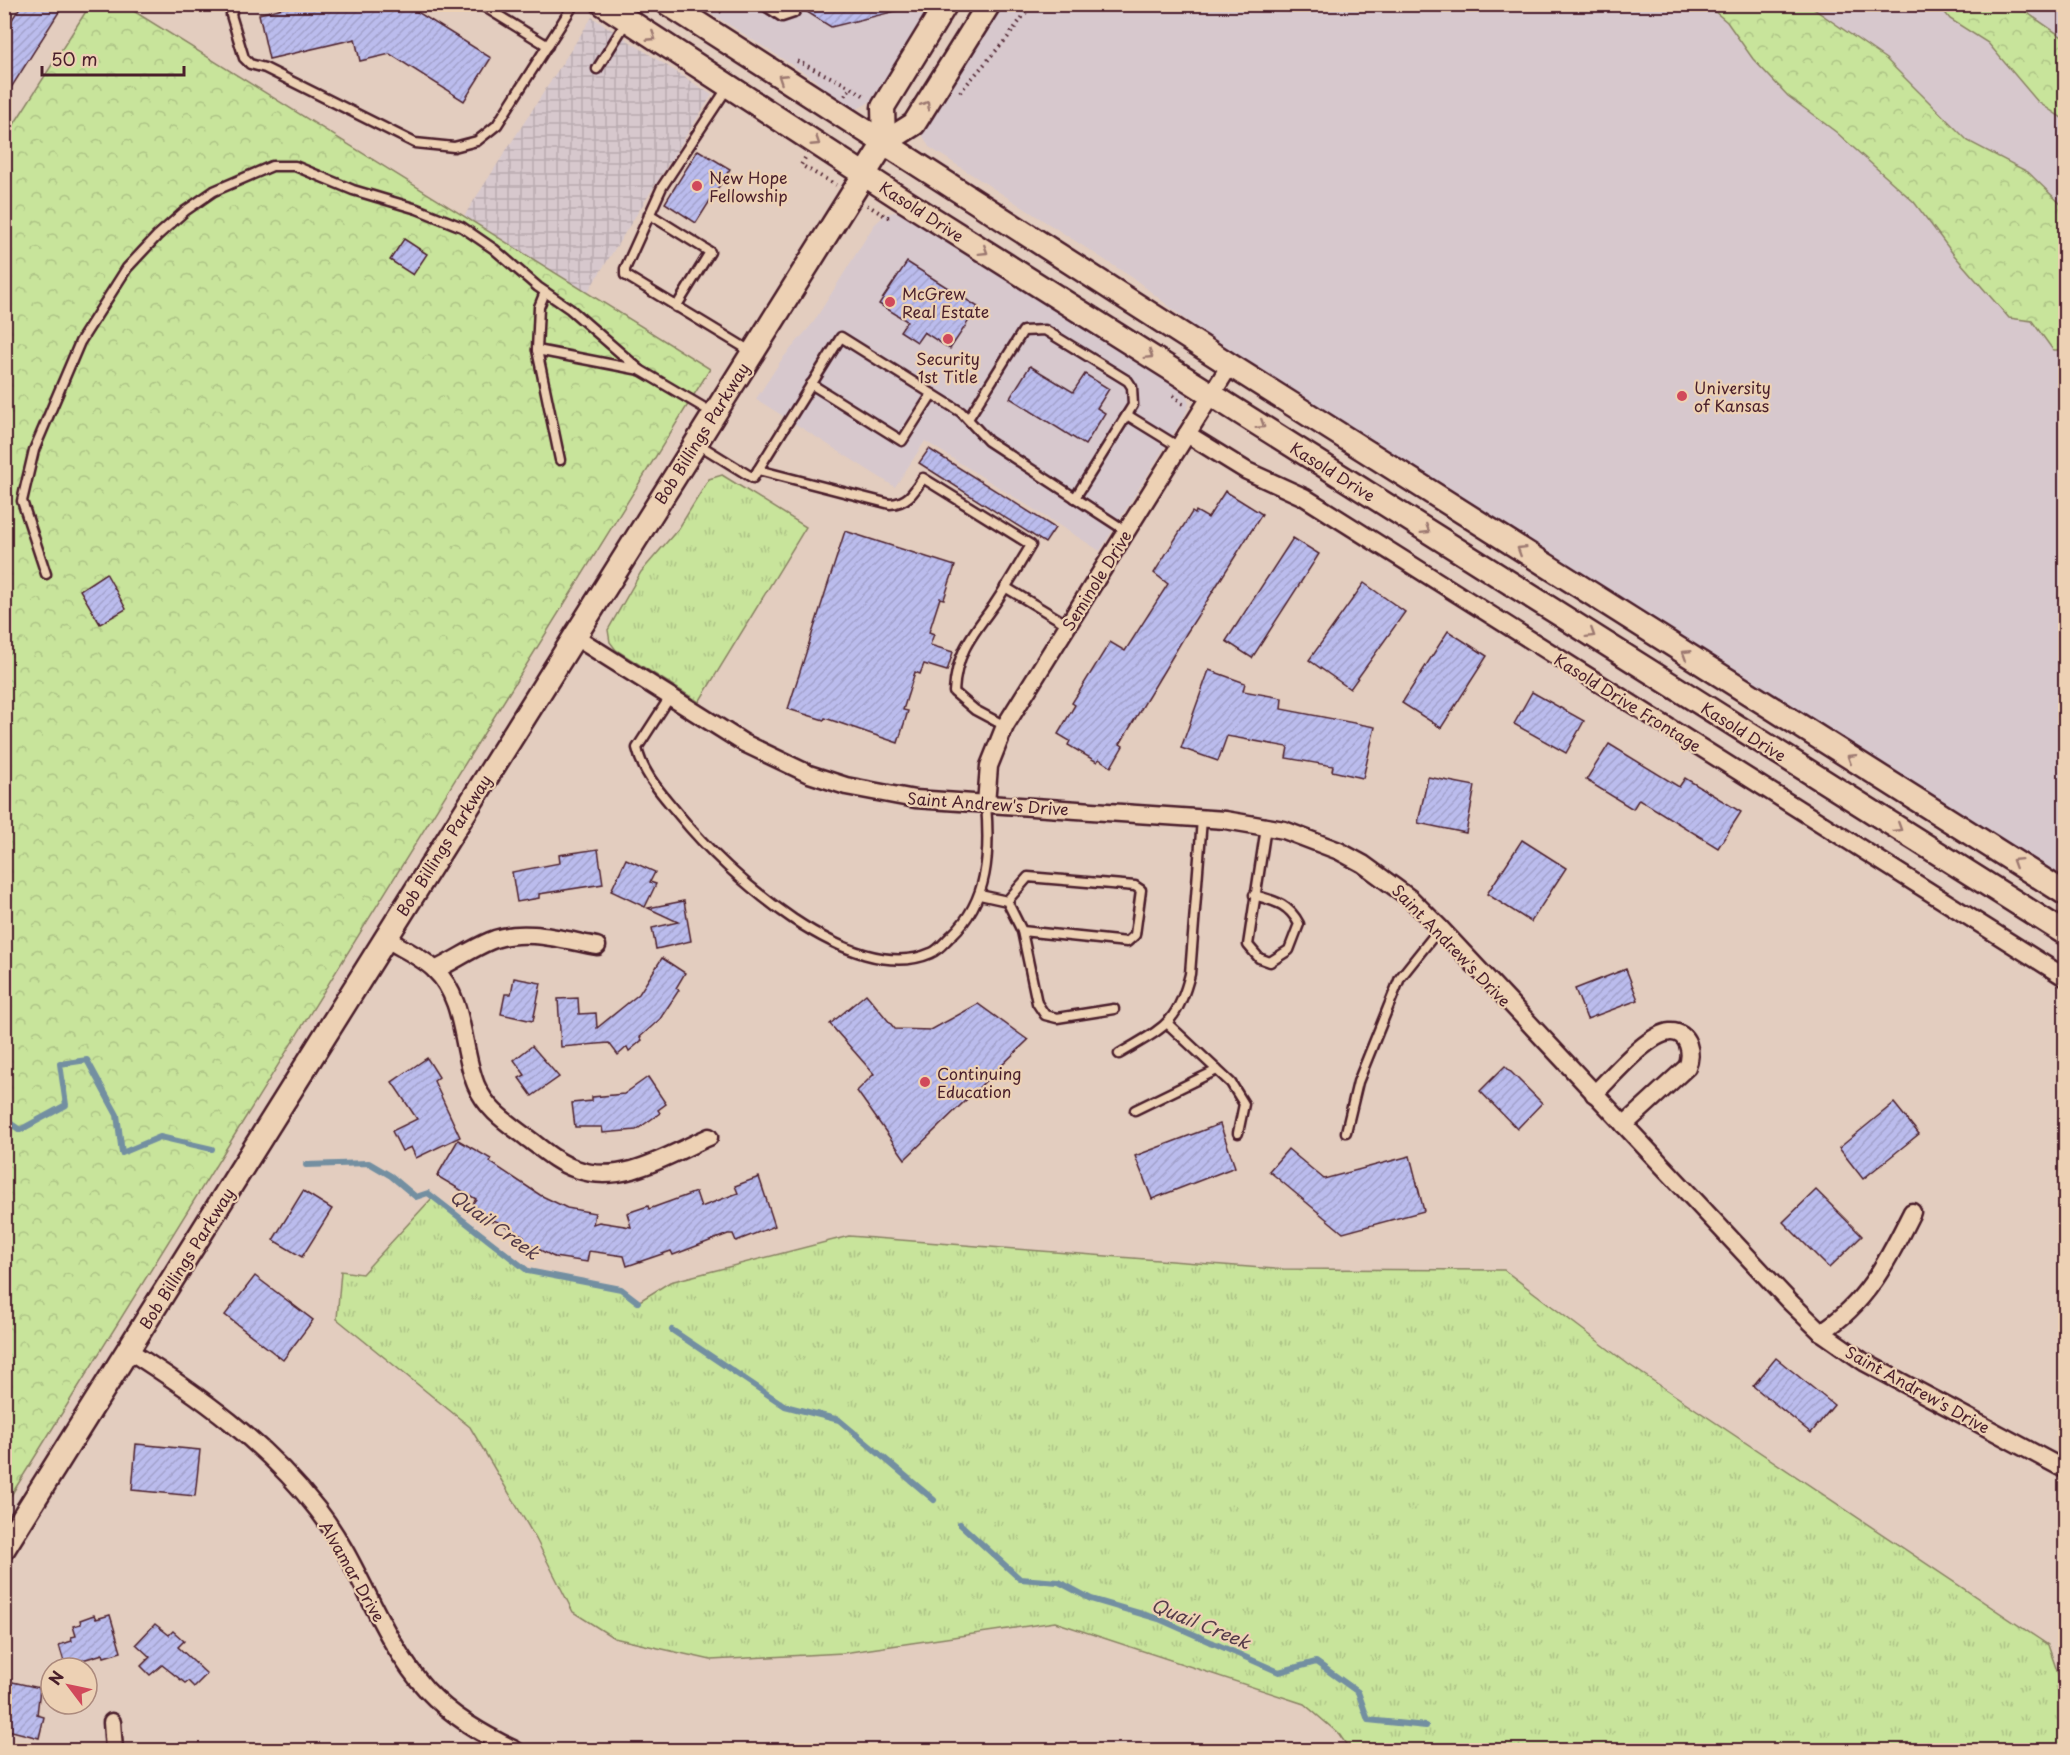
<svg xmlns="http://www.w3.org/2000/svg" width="2070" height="1755" font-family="'Playpen Sans',sans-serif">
<defs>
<pattern id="industrial-grid" width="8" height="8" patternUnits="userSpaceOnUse" patternTransform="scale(1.5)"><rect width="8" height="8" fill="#d7c8cd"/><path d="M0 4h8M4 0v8" fill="none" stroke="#baabb0"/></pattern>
<pattern id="grass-tufts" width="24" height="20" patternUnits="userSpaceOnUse" patternTransform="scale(1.5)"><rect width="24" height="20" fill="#c8e49b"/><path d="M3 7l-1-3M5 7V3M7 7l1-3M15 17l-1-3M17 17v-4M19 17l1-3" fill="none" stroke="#adc386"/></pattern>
<pattern id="forest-crowns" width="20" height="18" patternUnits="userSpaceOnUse" patternTransform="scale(1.5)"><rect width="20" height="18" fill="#c8e49b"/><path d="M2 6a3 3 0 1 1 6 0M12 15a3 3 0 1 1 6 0" fill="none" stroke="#adc386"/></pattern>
<pattern id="building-hatch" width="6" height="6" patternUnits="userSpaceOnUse" patternTransform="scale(1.5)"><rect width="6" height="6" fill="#bbbced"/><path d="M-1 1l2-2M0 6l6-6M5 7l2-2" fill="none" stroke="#a2a1cb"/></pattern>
</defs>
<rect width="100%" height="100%" fill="#e3cdbf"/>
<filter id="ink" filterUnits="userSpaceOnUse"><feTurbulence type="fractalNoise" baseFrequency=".0167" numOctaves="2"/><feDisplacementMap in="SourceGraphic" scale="12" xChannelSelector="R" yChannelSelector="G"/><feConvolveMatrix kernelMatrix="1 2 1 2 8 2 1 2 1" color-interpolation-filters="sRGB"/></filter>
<g filter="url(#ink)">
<g fill="#d7c8cd">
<path d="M698,5H932L877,93L870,102L855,110L833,99L814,79Z"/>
<path d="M1001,5H2065V880L1210,339L1136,280L929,147L922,134L925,125Z"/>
<path d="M894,212L906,214L1183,390L1186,395L1189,404L1185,415L1100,551L925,441L895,487L756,399L782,359L813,323L874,225L886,214Z"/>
</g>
<path fill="url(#industrial-grid)" d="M592,17L712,95L587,293L464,216Z"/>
<g fill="url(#grass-tufts)" stroke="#898263" stroke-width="1.5">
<path d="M722,475L806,527L699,702L616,650L610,642L608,630L641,572L679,528L709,479Z"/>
<path d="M433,1197L528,1271L621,1289L638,1302L670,1282L849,1236L1275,1269L1504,1270L1628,1364L2048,1645L2065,1694V1750H1350L1339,1734L1304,1704L1055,1622L843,1653L711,1660L614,1638L573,1612L536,1539L470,1427L337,1319L341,1271L362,1274Z"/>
</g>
<g fill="url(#forest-crowns)" stroke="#898263" stroke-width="1.5">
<path d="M90,5H124L710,369L5,1505L4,140Z"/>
<path d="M1707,5H1808L1886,59L1968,141L2028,172L2065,208V350H2053L2032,321L2009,318L1954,255L1914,202L1836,132L1788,96L1753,59L1727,22Z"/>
<path d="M1939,5H2016L2065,39V120L2038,102L1988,43L1950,19Z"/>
</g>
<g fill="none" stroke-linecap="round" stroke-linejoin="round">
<g stroke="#738fa1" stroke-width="6">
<path d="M4,1119L20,1130L66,1105L60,1064L87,1060L117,1115L122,1153L160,1137L212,1149"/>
<path d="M306,1165L369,1163L391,1176L416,1197L428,1193L528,1271L621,1289L638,1302"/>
<path d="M672,1330L785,1406L839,1420L934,1500"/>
<path d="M960,1524L1020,1579L1059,1582L1091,1599L1159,1619L1279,1672L1316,1662L1358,1692L1368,1720L1426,1726"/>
</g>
</g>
<g fill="url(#building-hatch)" stroke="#4a1f2b" stroke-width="1.5">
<path d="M22,4H64L4,99V32Z"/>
<path d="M299,4H405L491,58L464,101L390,54L360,61L355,39L269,59L259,14Z"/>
<path d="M804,4H899L900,10L831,27L804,10Z"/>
<path d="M698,150L730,169L696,223L665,203Z"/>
<path d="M404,239L427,254L413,275L390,260Z"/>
<path d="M907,262L978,307L950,349L924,332L917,342L900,331L907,321L879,304Z"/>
<path d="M1030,366L1073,392L1085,374L1109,389L1097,408L1105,413L1085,445L1010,398Z"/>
<path d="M929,449L1055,528L1045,543L919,463Z"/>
<path d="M1225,491L1262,514L1186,634L1120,744L1123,746L1111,767L1099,759L1097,762L1068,745L1070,741L1058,734L1075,705L1072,703L1110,642L1125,651L1168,584L1154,573L1192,512L1195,514L1196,511L1208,518Z"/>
<path d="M845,531L955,566L944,599L940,598L929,632L934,634L930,645L953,652L947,671L924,664L920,674L915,672L903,710L908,711L898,743L825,718L824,720L788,709Z"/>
<path d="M1293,538L1319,554L1252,658L1226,641Z"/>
<path d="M106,573L126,609L100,624L80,590Z"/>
<path d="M1364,583L1405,612L1350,689L1309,660Z"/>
<path d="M1448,631L1487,656L1441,728L1402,703Z"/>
<path d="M1209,670L1245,683L1243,691L1282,698L1281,709L1375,727L1363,778L1332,771L1333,766L1286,758L1288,747L1227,736L1218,761L1181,748Z"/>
<path d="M1532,692L1584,721L1566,753L1514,724Z"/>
<path d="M1609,744L1679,787L1685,778L1741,812L1718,848L1639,799L1633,809L1586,780Z"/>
<path d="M1428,777L1475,786L1466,833L1418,823Z"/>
<path d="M1522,840L1566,868L1531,922L1487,894Z"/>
<path d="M598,849L603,884L539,894V898L517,902L512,872L560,863L559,855Z"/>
<path d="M626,859L655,872L650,882L656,884L645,907L611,891Z"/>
<path d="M684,901L691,941L656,949L652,928L678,922L648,908Z"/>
<path d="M662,958L685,973L676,988L679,990L660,1019L640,1037L642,1040L629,1051L627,1047L618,1055L609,1043L561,1047L558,999L578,998L579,1014L596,1013L597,1028L639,994Z"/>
<path d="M1626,969L1638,1000L1587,1019L1575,989Z"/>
<path d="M514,978L541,983L533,1021L501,1014L505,994H511Z"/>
<path d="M866,994L895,1029L931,1030L978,1004L1028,1040L905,1159L857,1091L874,1074L830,1024Z"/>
<path d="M532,1046L559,1077L532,1096L519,1078L525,1075L514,1060Z"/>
<path d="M427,1058L439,1077L434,1081L460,1137L416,1158L411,1147L402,1151L392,1131L417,1119L392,1082Z"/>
<path d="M1505,1066L1542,1103L1517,1129L1480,1091Z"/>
<path d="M648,1077L666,1104L658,1110L660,1113L636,1130L603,1133L602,1127H575L572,1103L592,1101V1097L624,1094Z"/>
<path d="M1894,1103L1919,1134L1863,1179L1839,1148Z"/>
<path d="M1220,1124L1235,1167L1152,1199L1135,1156Z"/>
<path d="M458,1140L491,1159L490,1162L540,1195L567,1208L595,1213L593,1224L599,1222L631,1227L627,1213L648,1206L649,1209L696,1192L701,1207L738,1193L735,1186L759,1177L775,1226L736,1241L733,1234H728L673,1255L671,1251L627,1266L624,1256L589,1251L587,1262L554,1257L522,1241L524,1236L494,1220L492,1222L470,1207L476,1199L437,1176Z"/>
<path d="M1288,1149L1324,1179L1410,1156L1424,1211L1343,1233L1269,1171Z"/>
<path d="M1816,1190L1862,1236L1829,1268L1783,1222Z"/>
<path d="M303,1191L332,1209L302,1257L273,1240Z"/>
<path d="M255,1276L313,1320L283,1360L225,1315Z"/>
<path d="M1776,1358L1834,1405L1811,1433L1753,1386Z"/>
<path d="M136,1444L200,1450L195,1496L132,1490Z"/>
<path d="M94,1615L96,1619L110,1615L121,1652L104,1657L103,1654L65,1665L59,1645L72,1641L71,1637L76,1636L73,1626L81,1624L80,1620Z"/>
<path d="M155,1624L169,1635L173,1631L184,1641L178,1647L207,1674L194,1687L188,1681L185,1683L162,1665L150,1675L141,1666L150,1657L136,1644Z"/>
<path d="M8,1681L40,1688L37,1715L44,1717L39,1738L4,1729V1684L7,1685Z"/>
</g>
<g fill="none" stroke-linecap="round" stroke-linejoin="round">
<g stroke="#4a1f2b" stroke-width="13">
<g id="service">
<path d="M234,4L231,15L244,58L250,64L265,68L415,143L454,147L477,141L497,125L574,4"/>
<path d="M480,4L548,46"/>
<path d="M762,4L782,17L794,13L798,7"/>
<path d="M597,69L627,21"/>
<path d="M728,87L662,187L625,269V275L752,352"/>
<path d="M649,214L710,252L676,307"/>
<path d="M537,350L539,307L545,292"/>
<path d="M811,384L902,441L932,394"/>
<path d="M1127,415L1179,447"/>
<path d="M968,419L1023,331L1045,330L1128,381L1132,387L1133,405L1075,498"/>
<path d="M698,444L753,478L841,337L961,412L988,441L1126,531"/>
<path d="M560,460L537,350L640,370L713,413"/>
<path d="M758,470L890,504C908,503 914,492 923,478L1031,545C1019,565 1007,586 994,605C972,635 956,653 954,692L975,710L1005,726"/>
<path d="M46,574L22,501L34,450L80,342L127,268L157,236L185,211L214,191L272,166H295L353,190L417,209L462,227L494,249L538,287L570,309L640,370"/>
<path d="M1005,587L1068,625"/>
<path d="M670,697L637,748C643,775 663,795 680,816C726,873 852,988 931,953C939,950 946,940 952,935C989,900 990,852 986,804"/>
<path d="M980,895L1007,901L1028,877L1135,886L1141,890L1135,935L1127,942L1022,931L1007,901"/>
<path d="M1254,895C1275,901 1289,904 1299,924L1289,950L1270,962L1259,958L1248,945L1266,827"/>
<path d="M1022,931L1037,1003L1045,1015L1057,1018L1114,1009"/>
<path d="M1168,1024L1231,1083L1244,1104L1238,1133"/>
<path d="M1119,1054C1162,1028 1177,1026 1190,974L1202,819"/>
<path d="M1135,1110L1217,1070"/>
<path d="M1346,1132L1358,1082L1400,978L1440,928"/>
</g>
</g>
<g stroke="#4a1f2b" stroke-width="21">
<g id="minor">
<path d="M1187,434L1247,471L1304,497L2066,978"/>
<path d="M574,636L744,743L809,774L846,786L915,799L1225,820L1284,830L1339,851L1363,864L1411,899L1440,928L1789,1301L1821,1332L1864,1362L2066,1470"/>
<path d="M986,804L989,766L1005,726L1230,365"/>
<path d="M385,938C401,948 422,957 435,970C466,1000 461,1049 476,1085C486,1109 506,1122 526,1137C541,1148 557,1163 576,1169C622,1186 668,1155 709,1137"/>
<path d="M435,970C454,961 471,949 490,941C522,927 564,940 597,946"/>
<path d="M1594,1094C1611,1078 1647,1034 1670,1032C1689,1031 1693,1054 1687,1067L1624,1125"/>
<path d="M1821,1332C1867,1304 1889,1258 1912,1212"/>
<path d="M128,1350C199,1395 266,1443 318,1510C361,1565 379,1637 426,1689C451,1716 482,1734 515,1750"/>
<path d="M112,1722L114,1750"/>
</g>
</g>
<g stroke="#4a1f2b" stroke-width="27">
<g id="secondary">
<path d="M603,4L897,196L2066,934"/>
<path d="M668,4L1230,365L2066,894"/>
<path d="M884,143L883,107L946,4"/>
<path d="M4,1548L884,143L914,124L989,4"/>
</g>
</g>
<g stroke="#4a1f2b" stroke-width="4" stroke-dasharray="1.5 4.5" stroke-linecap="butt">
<path d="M711,4L723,13"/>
<path d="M797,61L851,87"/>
<path d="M960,92L1008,37L1032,4"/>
<path d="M845,96L851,87L866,97"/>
<path d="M805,158L801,165L836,185"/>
<path d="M867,205L887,217H893"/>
<path d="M1173,395L1185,406"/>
</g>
<use href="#service" stroke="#edd1b4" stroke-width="8"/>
<use href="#minor" stroke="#edd1b4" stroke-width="16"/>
<use href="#secondary" stroke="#edd1b4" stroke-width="22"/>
</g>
<defs><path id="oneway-chevron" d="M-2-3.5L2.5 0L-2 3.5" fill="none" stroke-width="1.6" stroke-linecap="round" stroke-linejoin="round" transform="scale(1.5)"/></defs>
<g stroke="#9c7870">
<use href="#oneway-chevron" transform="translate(652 37) rotate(33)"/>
<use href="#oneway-chevron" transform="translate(782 78) rotate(-147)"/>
<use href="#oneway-chevron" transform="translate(926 105) rotate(-58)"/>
<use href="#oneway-chevron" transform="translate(816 142) rotate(33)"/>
<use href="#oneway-chevron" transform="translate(984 251) rotate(32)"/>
<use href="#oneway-chevron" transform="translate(1149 355) rotate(32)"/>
<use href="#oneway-chevron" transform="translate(1261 425) rotate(32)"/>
<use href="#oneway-chevron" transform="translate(1426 530) rotate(32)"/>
<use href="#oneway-chevron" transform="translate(1521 550) rotate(-148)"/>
<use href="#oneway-chevron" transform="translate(1591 634) rotate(32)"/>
<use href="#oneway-chevron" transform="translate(1686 654) rotate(-148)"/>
<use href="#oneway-chevron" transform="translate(1851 758) rotate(-148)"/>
<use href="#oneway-chevron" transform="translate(1898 828) rotate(32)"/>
<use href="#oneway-chevron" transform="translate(2016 862) rotate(-148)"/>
</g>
</g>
<g fill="#d1495b" stroke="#edd1b4" stroke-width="2">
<circle cx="697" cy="186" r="6"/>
<circle cx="890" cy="302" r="6"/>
<circle cx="948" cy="339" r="6"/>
<circle cx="1682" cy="396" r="6"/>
<circle cx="925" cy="1082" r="6"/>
</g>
<g text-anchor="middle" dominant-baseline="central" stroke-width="4.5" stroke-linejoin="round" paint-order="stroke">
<g font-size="16" fill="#4a1f2b" stroke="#edd1b4" text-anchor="start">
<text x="709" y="177">New Hope<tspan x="709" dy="18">Fellowship</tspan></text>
<text x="902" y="293">McGrew<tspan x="902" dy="18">Real Estate</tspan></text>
<text x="948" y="358" text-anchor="middle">Security<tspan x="948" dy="18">1st Title</tspan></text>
<text x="1694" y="387">University<tspan x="1694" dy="18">of Kansas</tspan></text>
<text x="937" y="1073">Continuing<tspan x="937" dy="18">Education</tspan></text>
</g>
<g font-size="16" fill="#4a1f2b" stroke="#edd1b4">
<text transform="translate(922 211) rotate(33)">Kasold Drive</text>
<text transform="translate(701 433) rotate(-58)">Bob Billings Parkway</text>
<text transform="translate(1333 471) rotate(32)">Kasold Drive</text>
<text transform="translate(1096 580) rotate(-58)">Seminole Drive</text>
<text transform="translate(1628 702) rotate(32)">Kasold Drive Frontage</text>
<text transform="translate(1744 731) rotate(32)">Kasold Drive</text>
<text transform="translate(988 803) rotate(4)">Saint Andrew's Drive</text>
<text transform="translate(443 845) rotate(-58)">Bob Billings Parkway</text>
<text transform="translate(1452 945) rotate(46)">Saint Andrew's Drive</text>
<text transform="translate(186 1258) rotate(-58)">Bob Billings Parkway</text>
<text transform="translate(1918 1389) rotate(29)">Saint Andrew's Drive</text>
<text transform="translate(353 1571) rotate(60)">Alvamar Drive</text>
</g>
<g font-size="18" font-style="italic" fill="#543b49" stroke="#edd1b4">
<text transform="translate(495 1224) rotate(36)">Quail Creek</text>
<text transform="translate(1201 1623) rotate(22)">Quail Creek</text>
</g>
</g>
<rect width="2070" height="1755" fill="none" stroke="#edd1b4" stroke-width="24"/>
<rect x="12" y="12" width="2046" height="1731" fill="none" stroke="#4a1f2b" stroke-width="2" filter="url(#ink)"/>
<g transform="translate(69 1686) rotate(302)"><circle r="28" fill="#edd1b4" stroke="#ac8a7d" stroke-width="1.5"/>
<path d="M0-4.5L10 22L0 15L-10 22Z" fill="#d1495b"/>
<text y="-9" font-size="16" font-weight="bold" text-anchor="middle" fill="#4a1f2b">N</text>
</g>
<path d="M42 66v9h142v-9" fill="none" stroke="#4a1f2b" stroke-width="3"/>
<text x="51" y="66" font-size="18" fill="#4a1f2b" stroke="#edd1b4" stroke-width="4.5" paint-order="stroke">50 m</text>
</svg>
